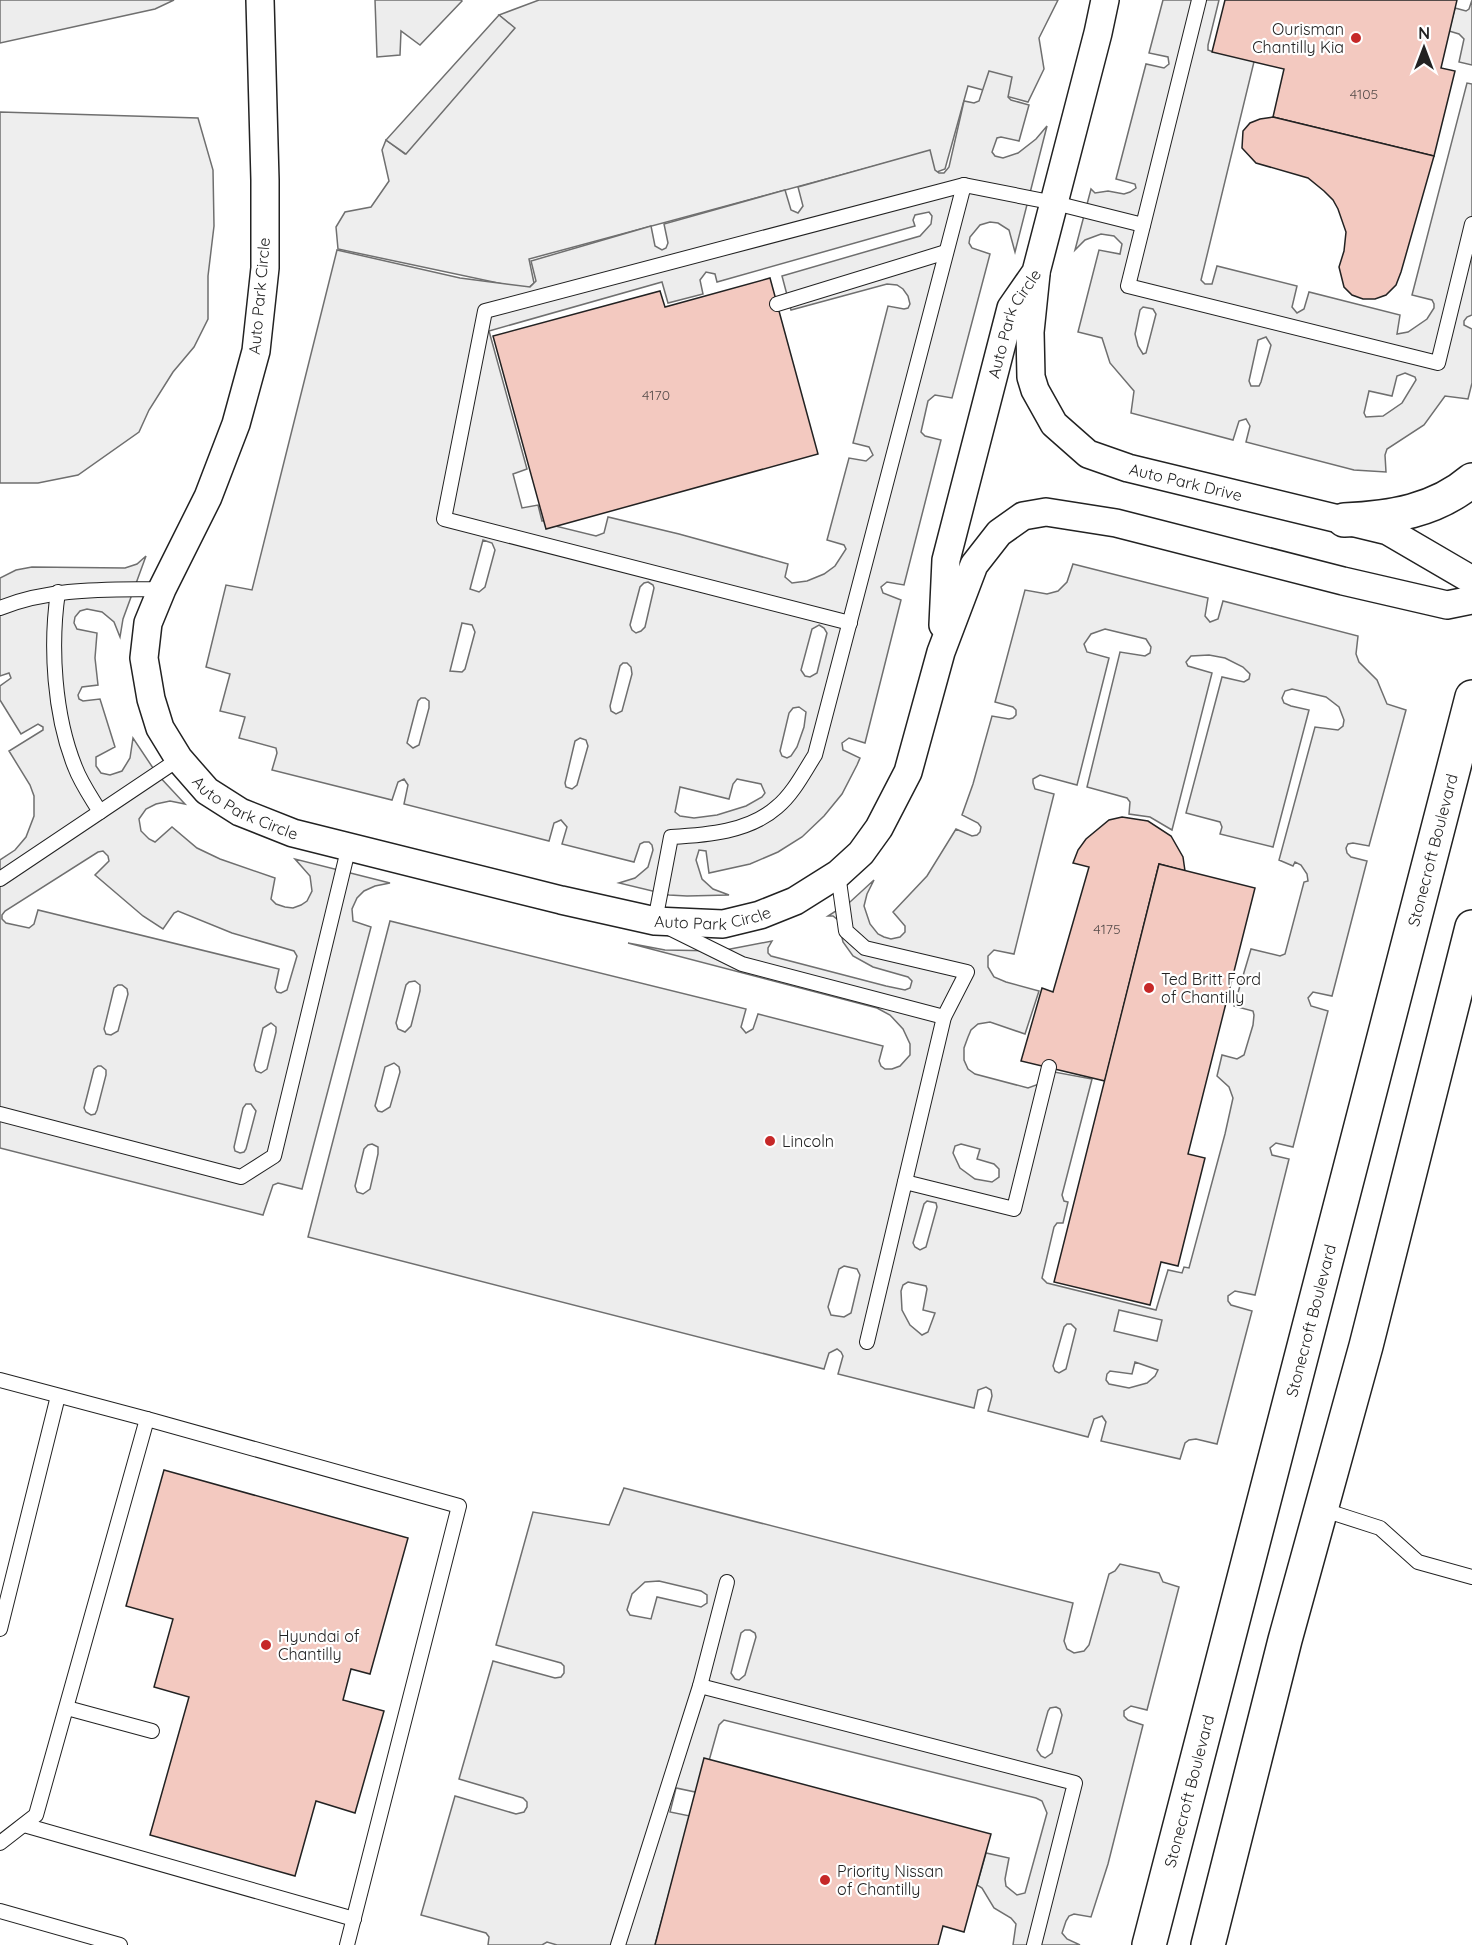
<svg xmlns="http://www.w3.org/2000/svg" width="1472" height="1945" font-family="Quicksand,sans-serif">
<rect width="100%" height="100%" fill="#fff"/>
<g fill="#eee" stroke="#6f6f6f" stroke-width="1.5">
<path d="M539,0H1058L1039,38L1044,69L1028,102L968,86L945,169L929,175L923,153L529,259L534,283L527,289L338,249L336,227L345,212L371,207L389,181L382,150L386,140L405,154L514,28L499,15Z"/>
<path d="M0,112L198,118L213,170L214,226L208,276V319L194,347L173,372L149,410L139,432L78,475L38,483H0Z"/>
</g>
<g fill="#ededed" stroke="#6f6f6f" stroke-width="1.5" fill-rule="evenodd">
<path d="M0,0H174L155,9L0,43Z"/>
<path d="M375,0H461L462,1L420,45L401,31L400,55L377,57Z"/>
<path d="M1163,0H1219L1208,45V50L1213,52L1269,0L1201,280L1205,284H1212L1217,266L1297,286L1292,307L1297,313L1304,309L1309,292L1400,315L1397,334L1408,332L1427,319L1434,308V304L1432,300L1412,295L1467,83L1472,84V315L1467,317L1464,321V325L1472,329V383L1468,399L1445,396L1424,425L1387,449L1385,455L1386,472L1354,470L1246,442L1250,426L1246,419L1239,421L1233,440L1131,413L1134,391L1110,363L1102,338L1078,332L1099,250L1120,254L1122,244L1114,236L1101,234L1085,240L1075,250L1091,189L1095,193L1108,191L1124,194L1130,192L1136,188L1135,184L1116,179L1146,64L1164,68L1169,64L1168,57L1149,53ZM1143,307L1153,309L1156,314L1146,353L1143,354L1138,346L1135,334L1140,310ZM1266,337L1271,345L1261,382L1259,386H1251L1249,381L1258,340ZM1405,373L1415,377L1416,380L1402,403L1383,416L1366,417L1364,413L1369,391L1392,396L1397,376Z"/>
<path d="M1472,0V65L1459,62L1464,39L1459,34L1449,31L1455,8L1466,11L1469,9Z"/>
<path d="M499,15L515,28L406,154L386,140Z"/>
<path d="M989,71L1012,77L1008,97L1011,100L1029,105L1019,141L1001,137L997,138L992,152L995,156L1003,158L1018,153L1036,139L1047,126L1015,252L1009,230L998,223L990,222L980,225L970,237L969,243L972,248L990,254L952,398L935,395L928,401L921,432L925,436L941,440L904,585L887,582L881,587L883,593L901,600L865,743L849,738L842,743L843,750L860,758L857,765L842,794L824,816L802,837L778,852L750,864L709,873L706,851L699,850L696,860L702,879L713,889L729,895L687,896L669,895L619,883L635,878L648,867L653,850L652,845L649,842H644L640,844L634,862L562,844L567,827L561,820L554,823L549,841L404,804L408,785L404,779L398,782L392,800L272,770L277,753L276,748L239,738L245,717L220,711L230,674L206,667L226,585L252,590L337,250L460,278L530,287L536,281L531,261L651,226L655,246L662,250L666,248L668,243L664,224L785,190L791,210L798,213L803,206L798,187L930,150L935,170L939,173H944L949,167L964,101L974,103L979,101ZM929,212L932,216L931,224L920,236L782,276L791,310L887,284L897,285L903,289L908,296L910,304L908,308L904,309L888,306L853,443L869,447L873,455L866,461L849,458L827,540L844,545L846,549L835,566L824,574L807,581L792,583L785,577L788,564L679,534L608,517L604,533L596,536L551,525L550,519L542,521L538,505L522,508L513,474L527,469L489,331L662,282L668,303L703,294L700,280L706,272L715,274L717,282L915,226L913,220L915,215ZM483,540L492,543L495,550L485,587L479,592L470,589ZM648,582L653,585L654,588L645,627L641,631L636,633L632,630L630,625L640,587L644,583ZM462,623L472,625L475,632L465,669L462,672L450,671ZM819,625L824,628L827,633L817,673L810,677L805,676L801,670L812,629ZM623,663H627L631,667L632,674L622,711L616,714L611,711L610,706L620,666ZM421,698H425L429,701V708L419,745L413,748L407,743L418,701ZM799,707L806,712L804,727L797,747L791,756L787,758L782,756L780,751L789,713L793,708ZM580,738L586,740L588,746L577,785L572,789L566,787L565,783L575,741ZM737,779L761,784L765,793L762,797L746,806L717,815L694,818L680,816L675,812L680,787L729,799L733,784Z"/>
<path d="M146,556L123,619L120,637L114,622L102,612L87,609L80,611L75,617L74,623L77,629L97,633L95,658L98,685L82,687L78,695L79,699L83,701L100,699L115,747L96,757V766L101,773L110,775L122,771L130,758L133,738L157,774L185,804L170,801L156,804L146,809L139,819L141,831L149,839L155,842L172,827L197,848L220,859L275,878L271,899L276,904L285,907L293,908L301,905L307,901L312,891L310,876L295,859L390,883L375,886L364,891L357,898L352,909L353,921L371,927L302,1189L278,1183L273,1185L263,1215L0,1148V860L15,850L26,837L34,816V796L30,785L9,751L43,730V727L38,724L21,734L0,700V686L11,678L9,673L0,676V578L16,570L32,567L125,568L137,564ZM103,851L108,856L109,861L95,875L143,916L163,929L174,913L178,911L232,933L294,951L297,956L287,990L281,993L277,992L275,988L279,969L38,910L34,924L29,928L6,923L2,919V915L5,911L98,852ZM118,985H122L127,989L128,994L118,1031L111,1035L106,1034L104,1029L114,988ZM271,1023L276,1027V1032L267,1069L261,1073L256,1071L254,1065L263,1028ZM98,1066H101L106,1070V1075L97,1110L95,1114L91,1115L86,1112L84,1108L94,1069ZM246,1104H251L256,1111L246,1149L244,1152L240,1153L235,1151L234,1147L243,1108Z"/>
<path d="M1073,564L1208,598L1205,616L1210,622L1218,619L1223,601L1358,636L1356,654L1359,662L1377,680L1387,704L1406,710L1369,846L1353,843L1348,844L1346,848L1347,853L1351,857L1367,861L1332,996L1313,992L1308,998L1311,1006L1328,1011L1293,1147L1276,1143L1270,1148L1272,1155L1289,1159L1255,1295L1235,1291L1228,1296V1301L1231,1305L1252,1311L1217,1444L1196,1439L1189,1440L1185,1443L1180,1459L1101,1441L1106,1422L1102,1416L1094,1419L1088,1437L988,1411L992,1396L991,1390L986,1387L978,1390L974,1408L838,1374L843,1356L841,1352L837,1349L829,1353L824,1369L308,1237L390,921L746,1009L741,1027L746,1033L753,1029L758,1014L883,1046L879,1061L881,1066L885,1069H892L900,1066L910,1055V1044L903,1029L890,1015L877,1008L628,943L665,950L720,951L772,941L768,948V953L771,956L886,986L905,990L910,988L912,981L908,977L873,967L853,956L843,942L838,920L833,916H828L850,902L874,880L867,894L864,906L870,924L878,934L884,937L891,939L900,937L905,932V926L893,912L927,876L956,829L972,836L977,835L980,832L981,827L978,823L962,815L973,784L992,716L1009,719L1013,718L1016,715V710L1013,707L995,702L1025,590L1047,594L1058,591L1067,582ZM1105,629L1146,639L1151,647L1150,653L1145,656L1120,652L1087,787L1127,798L1130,802L1129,814L1150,817L1172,830L1212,673L1188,666L1186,662L1191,656L1209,655L1225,658L1243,667L1250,674L1249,679L1244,682L1222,677L1186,813L1220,822L1222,827L1220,834L1273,847L1309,710L1291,706L1284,703L1282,698L1285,691L1292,689L1326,697L1339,707L1344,720L1343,726L1338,730L1315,727L1279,860L1293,866L1295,862L1301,865L1307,874L1308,881L1304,882L1285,954L1280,956L1251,949L1234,1006L1253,1011L1254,1015L1253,1025L1244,1055L1237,1059L1222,1055L1217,1076L1229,1087L1233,1098L1225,1134L1189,1268L1184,1267L1182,1273L1168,1270L1156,1310L1047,1283L1042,1278L1054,1227L1057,1223H1063L1068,1202L1064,1201L1062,1195L1092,1079L1049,1071L1042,1083L1028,1088L975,1074L968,1069L964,1060V1048L968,1037L971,1030L978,1024L990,1022L1025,1034L1039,991L1006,982L994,977L988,967V956L994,950L1014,954L1054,794L1035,789L1033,783V779L1040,775L1077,785L1109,658L1087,652L1084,644L1091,634ZM415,981L420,985V991L411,1026L405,1032L398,1029L396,1023L406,985L409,982ZM394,1063L399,1067L400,1072L390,1107L382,1112L378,1111L375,1106L385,1067ZM372,1144L378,1147V1154L370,1189L363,1194L357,1192L355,1186L364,1149L368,1145ZM961,1144L980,1149L977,1159L994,1164L999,1169V1177L992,1182L975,1179L960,1168L953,1153L955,1146ZM927,1201L936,1203L937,1207L926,1247L920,1250L915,1247L913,1243L924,1204ZM844,1266L857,1269L860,1275L851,1313L844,1317L831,1315L828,1307L839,1269ZM908,1282L926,1286L927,1289L923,1310L935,1313L928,1332L922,1335L910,1325L902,1310L901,1291L903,1285ZM1119,1310L1162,1320L1157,1341L1114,1331ZM1067,1324H1071L1076,1329L1066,1369L1059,1373L1055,1371L1053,1366L1064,1327ZM1135,1362L1158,1370L1155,1376L1147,1383L1129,1388L1109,1384L1106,1380L1107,1374L1110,1371L1132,1374Z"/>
<path d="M624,1488L1073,1603L1064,1641L1067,1649L1074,1653L1084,1651L1089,1645L1109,1574L1115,1571L1120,1564L1159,1573L1163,1582L1179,1587L1147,1710L1131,1706L1124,1711V1716L1128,1720L1143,1725L1108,1864L1091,1917L1074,1914L1069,1916L1066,1921L1062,1933L1067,1939L1080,1945H1013L1016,1924L1011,1918L994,1908L982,1888L977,1885L986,1853L1009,1858L1005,1879L1006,1886L1017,1895L1025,1893L1047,1813L1042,1801L1036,1798L724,1720L719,1725L700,1793L676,1788L670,1812L690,1816L655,1945H557L547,1942L542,1945H488L489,1937L486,1933L421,1915L455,1796L516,1814L524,1812L527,1807V1802L523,1798L459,1779L493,1661L555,1678L561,1677L564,1673V1666L561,1663L496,1645L533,1512L609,1525ZM659,1581L701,1591L707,1595V1603L701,1607L657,1597L651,1619L630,1615L627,1610L632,1594L645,1582ZM745,1630H750L755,1633L756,1637L745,1675L739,1680L735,1679L731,1673L741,1633ZM1056,1707L1060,1709L1062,1715L1052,1753L1045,1758L1041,1756L1037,1750L1048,1711L1050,1708Z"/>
</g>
<g fill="#f3c9c0" stroke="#222" stroke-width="1.5">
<path d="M1225,0H1457L1441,68L1455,71L1434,156L1273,117L1284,69L1212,52Z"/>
<path d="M1273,117L1434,156L1401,272L1396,285L1386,295L1375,299H1363L1352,295L1344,287L1339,267L1344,251L1346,232L1338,209L1333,200L1324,191L1308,178L1256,163L1242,148L1243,131L1250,123L1260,119Z"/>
<path d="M770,278L818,454L546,529L493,336L660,291L665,307Z"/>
<path d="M1122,817L1148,821L1171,836L1183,857L1185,871L1159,864L1105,1081L1021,1061L1042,988L1053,992L1089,867L1073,863L1078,850L1086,839L1109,820Z"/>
<path d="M1159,864L1255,888L1188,1154L1205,1158L1178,1266L1161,1262L1150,1305L1054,1282Z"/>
<path d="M164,1470L408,1538L370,1674L351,1669L343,1700L384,1711L355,1813L316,1801L295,1876L150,1835L189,1697L154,1687L173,1619L126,1606Z"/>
<path d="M704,1758L991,1834L964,1932L943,1926L938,1945H655Z"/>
</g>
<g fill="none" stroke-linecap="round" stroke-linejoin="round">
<g stroke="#222" stroke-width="16">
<g id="lane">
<path d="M1199,0L1128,286L1438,363L1472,224"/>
<path d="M777,304L946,252"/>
<path d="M58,592C50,646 54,715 75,767C81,783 91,797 100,812"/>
<path d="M0,608C52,587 107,590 162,589"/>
<path d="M850,623L444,519L485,311L964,185"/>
<path d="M838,874L846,931L865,948L967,972L944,1017L867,1342"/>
<path d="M0,879L179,759"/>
<path d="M944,1017L742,964L655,921L671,837C707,835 749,832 777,807C793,794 804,772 815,755L964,185L1055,203L1143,225"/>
<path d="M0,1114L241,1177L274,1156L349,846"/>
<path d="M905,1182L1014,1209L1049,1067"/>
<path d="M0,1380L147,1419"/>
<path d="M1321,1509L1380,1528L1418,1562L1472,1577"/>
<path d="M0,1629L58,1396"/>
<path d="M700,1686L727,1582"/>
<path d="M67,1708L152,1731"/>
<path d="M24,1825L354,1919"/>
<path d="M0,1843L36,1815L147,1419L459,1506L347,1945"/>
<path d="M0,1911L120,1945"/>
<path d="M618,1945L700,1686L1075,1783L1034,1945"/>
</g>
</g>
<g stroke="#222" stroke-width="30">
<g id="street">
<path id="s1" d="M260,0L265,180V268L256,351L236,424L208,497L162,589L148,623L144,658L151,699L160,728L179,759L207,791L240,812L293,833L561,900L655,921L723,924L760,915L795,901L838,874L861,853L879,828L908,772L941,652L974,565L999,533L1023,516L1046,512L1116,523L1343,581L1447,605L1472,600"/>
<path id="s2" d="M1036,274L1030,332L1031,377L1035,390L1054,424L1088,454L1128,468L1388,531L1472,580"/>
<path id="s3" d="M943,625L946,560L1011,308L1036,272L1098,33L1105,0"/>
</g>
</g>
<g stroke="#222" stroke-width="36">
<g id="secondary">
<path d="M1344,520C1390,518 1436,511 1472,480"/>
<path id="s4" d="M1149,1945L1472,697"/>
<path d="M1208,1945L1285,1640L1366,1346L1472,927"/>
</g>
</g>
<use href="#lane" stroke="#fff" stroke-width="14"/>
<use href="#street" stroke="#fff" stroke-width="27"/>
<use href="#secondary" stroke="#fff" stroke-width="33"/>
</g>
<g fill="#c62828" stroke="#fff" stroke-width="2">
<circle cx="1356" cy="38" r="6"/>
<circle cx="1149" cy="988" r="6"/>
<circle cx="770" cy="1141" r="6"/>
<circle cx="266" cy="1645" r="6"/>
<circle cx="825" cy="1880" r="6"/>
</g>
<g text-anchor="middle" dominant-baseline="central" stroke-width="4.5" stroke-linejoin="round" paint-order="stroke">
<g font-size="14" fill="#564c4a">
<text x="1364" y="94">4105</text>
<text x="656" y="395">4170</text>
<text x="1107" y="929">4175</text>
</g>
<g font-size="16" fill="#222" stroke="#fff" text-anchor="start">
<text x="1344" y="29" text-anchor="end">Ourisman<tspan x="1344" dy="18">Chantilly Kia</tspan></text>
<text x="1161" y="979">Ted Britt Ford<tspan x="1161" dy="18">of Chantilly</tspan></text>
<text x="782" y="1141">Lincoln</text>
<text x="278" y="1636">Hyundai of<tspan x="278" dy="18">Chantilly</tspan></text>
<text x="837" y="1871">Priority Nissan<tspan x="837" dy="18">of Chantilly</tspan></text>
</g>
<g font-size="16" fill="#222" stroke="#fff">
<text transform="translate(259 296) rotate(-85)">Auto Park Circle</text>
<text stroke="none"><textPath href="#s3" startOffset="312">Auto Park Circle</textPath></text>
<text stroke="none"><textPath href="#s2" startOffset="303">Auto Park Drive</textPath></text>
<text stroke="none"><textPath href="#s1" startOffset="873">Auto Park Circle</textPath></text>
<text stroke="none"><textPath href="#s4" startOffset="1131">Stonecroft Boulevard</textPath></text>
<text stroke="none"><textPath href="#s1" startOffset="1358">Auto Park Circle</textPath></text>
<text stroke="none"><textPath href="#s4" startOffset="645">Stonecroft Boulevard</textPath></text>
<text stroke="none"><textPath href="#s4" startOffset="159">Stonecroft Boulevard</textPath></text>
</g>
</g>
<g transform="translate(1424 48)" stroke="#ffffff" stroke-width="4.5" paint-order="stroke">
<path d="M0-4.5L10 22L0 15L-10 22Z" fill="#222222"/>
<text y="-9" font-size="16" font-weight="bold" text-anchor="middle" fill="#222222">N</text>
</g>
</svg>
